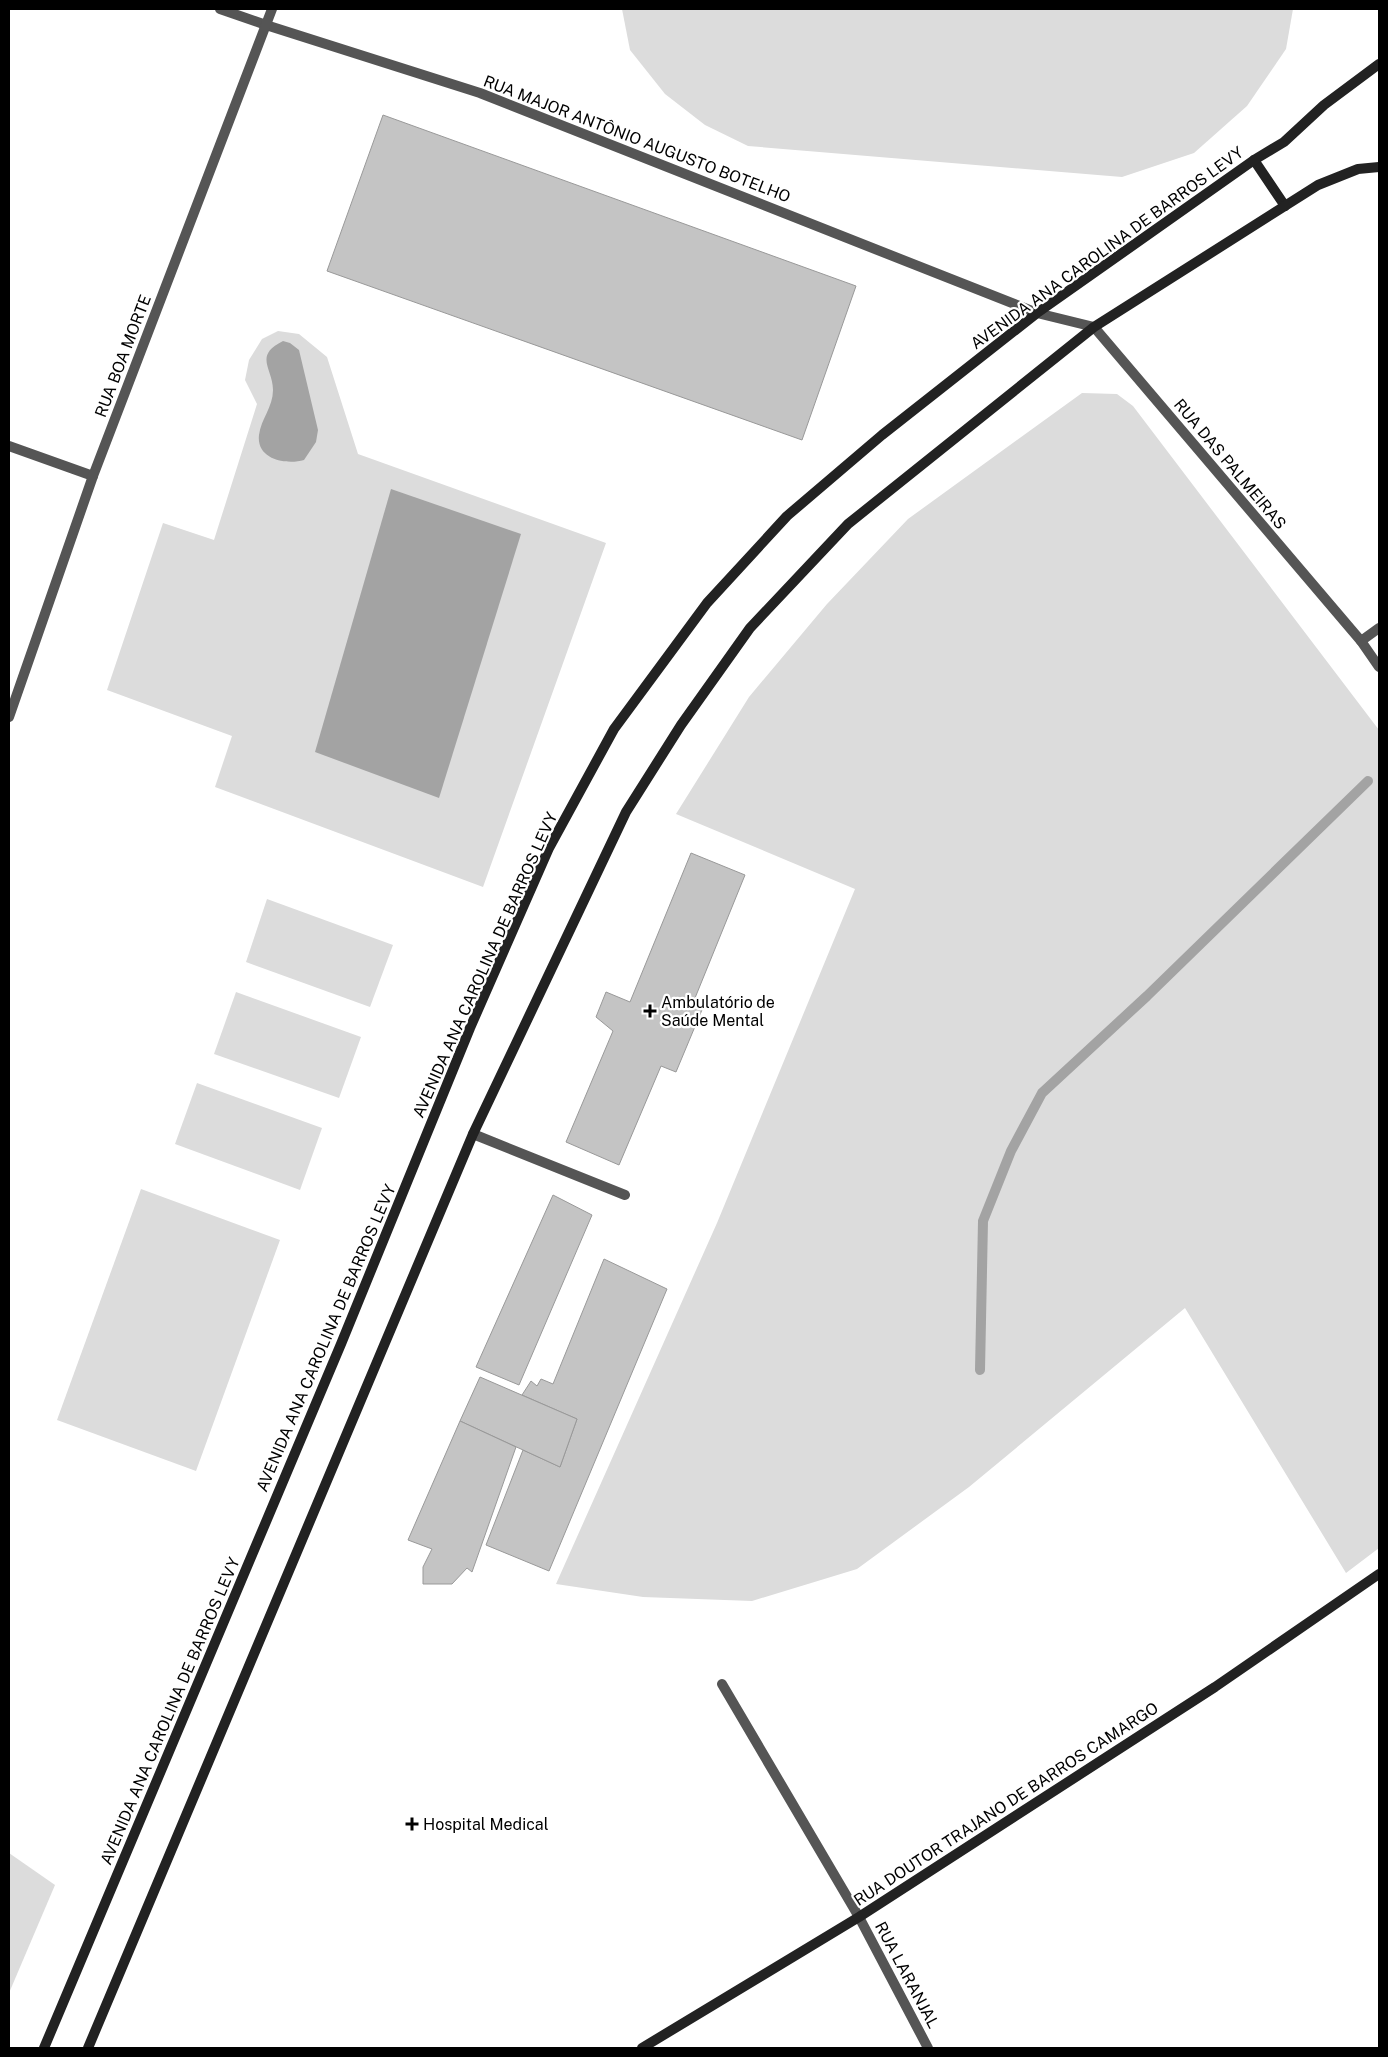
<svg xmlns="http://www.w3.org/2000/svg" width="1388" height="2057" font-family="'Public Sans',sans-serif">
<rect width="100%" height="100%" fill="#fff"/>
<g fill="#dcdcdc">
<path d="M622,9H1293L1286,49L1247,106L1194,153L1122,177L748,146L705,125L665,94L630,50Z"/>
<path d="M278,331L299,334L327,357L358,454L606,543L483,887L215,787L232,736L107,690L163,523L214,540L257,404L245,380L249,360L262,339Z"/>
<path d="M1082,393L1117,394L1133,406L1379,730V1548L1346,1573L1185,1308L969,1487L857,1569L752,1601L643,1597L556,1584L717,1223L855,889L676,814L749,697L827,604L908,519Z"/>
<path d="M267,899L393,945L370,1007L246,962Z"/>
<path d="M236,992L361,1037L339,1098L214,1054Z"/>
<path d="M197,1083L322,1128L300,1190L175,1144Z"/>
<path d="M141,1189L280,1240L196,1471L57,1420Z"/>
<path d="M9,1853L55,1885L9,1993Z"/>
</g>
<g fill="#a3a3a3">
<path d="M283,341L290,343L299,350L318,430L316,442L304,460C287,465 256,460 259,435C261,419 273,407 273,390C273,368 253,356 283,341Z"/>
<path d="M391,489L521,534L439,798L315,752Z"/>
</g>
<g fill="none" stroke-linecap="round" stroke-linejoin="round">
<path stroke="#a3a3a3" stroke-width="10" d="M980,1370L983,1221L1011,1151L1042,1093L1147,996L1368,781"/>
</g>
<g fill="#c4c4c4" stroke="#999">
<path d="M383,115L856,286L802,440L327,271Z"/>
<path d="M691,853L745,875L695,998L704,1005L676,1072L661,1066L619,1165L566,1142L613,1031L596,1017L606,992L630,1002Z"/>
<path d="M553,1195L592,1215L519,1385L476,1367Z"/>
<path d="M604,1259L667,1289L549,1571L486,1545L523,1450L560,1467L577,1419L522,1395L531,1381L537,1386L541,1379L553,1384Z"/>
<path d="M480,1377L577,1419L560,1467L460,1421Z"/>
<path d="M460,1421L516,1447L472,1572L467,1568L452,1584H423V1567L432,1549L408,1540Z"/>
</g>
<g fill="none" stroke-linecap="round" stroke-linejoin="round">
<g stroke="#555" stroke-width="10">
<path d="M473,1134L625,1195"/>
<path d="M722,1684L859,1917"/>
</g>
<g stroke="#555" stroke-width="10">
<path d="M220,9L266,25L480,93L1037,313L1094,327L1361,641L1379,667"/>
<path d="M9,446L93,476"/>
<path d="M1361,641L1379,628"/>
<path d="M9,717L93,476L272,9"/>
<path d="M859,1917L928,2048"/>
</g>
<g stroke="#222" stroke-width="10">
<path d="M1254,160L1285,206"/>
<path d="M44,2048L341,1344L470,1028L549,848L614,729L707,603L787,516L882,435L1037,313L1254,160L1284,142L1324,105L1379,64"/>
<path d="M88,2048L473,1134L626,812L681,725L750,628L848,524L1094,327L1318,185L1358,169L1379,167"/>
<path d="M642,2048L859,1917L1215,1687L1379,1574"/>
</g>
</g>
<g fill="#000" stroke="#fff" stroke-width="2">
<path d="M647.5 1003.5h5v5h5v5h-5v5h-5v-5h-5v-5h5z"/>
<path d="M409.5 1816.5h5v5h5v5h-5v5h-5v-5h-5v-5h5z"/>
</g>
<g text-anchor="middle" dominant-baseline="central" stroke-width="4.5" stroke-linejoin="round" paint-order="stroke">
<g font-size="16" fill="#000" stroke="#fff">
<text transform="translate(637 139) rotate(21)">RUA MAJOR ANTÔNIO AUGUSTO BOTELHO</text>
<text transform="translate(1107 248) rotate(-36)">AVENIDA ANA CAROLINA DE BARROS LEVY</text>
<text transform="translate(123 356) rotate(-69)">RUA BOA MORTE</text>
<text transform="translate(1230 464) rotate(50)">RUA DAS PALMEIRAS</text>
<text transform="translate(485 965) rotate(-66)">AVENIDA ANA CAROLINA DE BARROS LEVY</text>
<text transform="translate(326 1338) rotate(-67)">AVENIDA ANA CAROLINA DE BARROS LEVY</text>
<text transform="translate(170 1711) rotate(-67)">AVENIDA ANA CAROLINA DE BARROS LEVY</text>
<text transform="translate(1006 1804) rotate(-33)">RUA DOUTOR TRAJANO DE BARROS CAMARGO</text>
<text transform="translate(907 1975) rotate(62)">RUA LARANJAL</text>
</g>
<g font-size="16" fill="#000" stroke="#fff" text-anchor="start">
<text x="661" y="1002">Ambulatório de<tspan x="661" dy="18">Saúde Mental</tspan></text>
<text x="423" y="1824">Hospital Medical</text>
</g>
</g>
<rect width="1388" height="2057" fill="none" stroke="#000000" stroke-width="20"/>
</svg>
